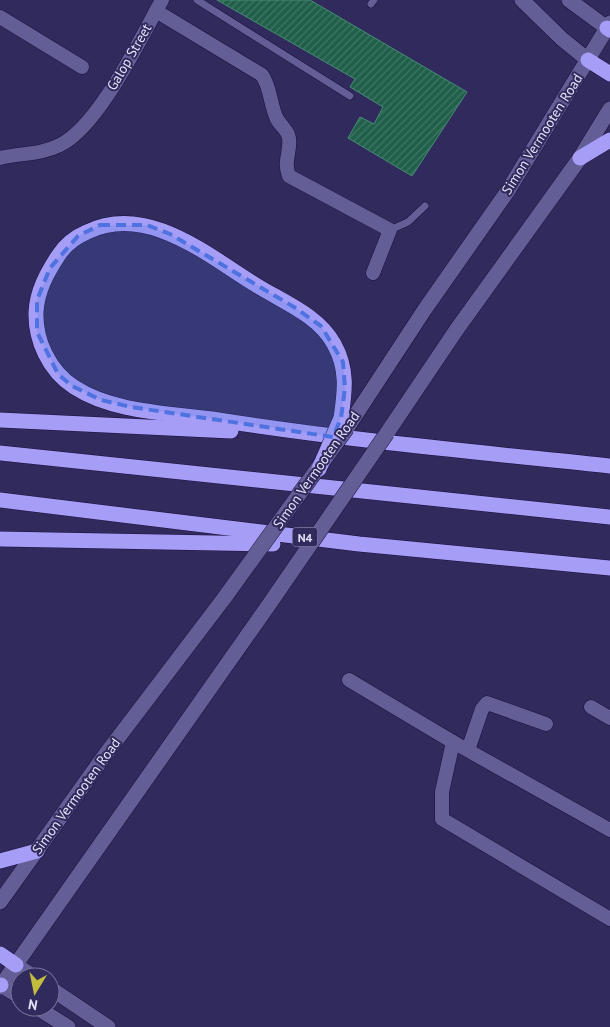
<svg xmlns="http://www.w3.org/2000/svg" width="610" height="1027" font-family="'PT Sans',sans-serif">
<defs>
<pattern id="building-hatch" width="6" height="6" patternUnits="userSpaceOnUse" patternTransform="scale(1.25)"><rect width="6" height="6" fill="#20604a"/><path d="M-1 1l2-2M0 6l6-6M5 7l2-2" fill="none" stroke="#407665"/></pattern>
</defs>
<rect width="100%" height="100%" fill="#312a5c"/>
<path fill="url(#building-hatch)" stroke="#458e73" d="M217,0H310L467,92L412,176L348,138L360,117L374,124L383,107L350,87L355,79Z"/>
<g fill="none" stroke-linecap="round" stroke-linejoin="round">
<g stroke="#1a103f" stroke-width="8">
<g id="lane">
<path d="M197,0L350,96"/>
<path d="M371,4L374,0"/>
<path d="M390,230L408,222L425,206"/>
</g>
</g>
<g stroke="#1a103f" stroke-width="15">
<g id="street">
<path d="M156,11L262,75C271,88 270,105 277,119C280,125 288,130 289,138C291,153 283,160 289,176L390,230L373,273"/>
<path d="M0,17L82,67"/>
<path d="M0,158C20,153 40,155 60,145C99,126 140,39 162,0"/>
<path d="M349,680L453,742L442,792V819L610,919"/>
<path d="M591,707L610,718"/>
<path d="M453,742L610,830"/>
<path d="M468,750L482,709L487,703L546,724"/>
</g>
</g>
<g stroke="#1a103f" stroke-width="16">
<g id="secondary">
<path d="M522,0L562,39L588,60"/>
<path d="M569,0L607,28"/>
<path d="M347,428L425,309L507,192L610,23"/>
<path d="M387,433L457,329L580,158L610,109"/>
<path d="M0,902L105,755L225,597"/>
<path d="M16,965L34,977"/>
<path d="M1,985L20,997"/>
<path d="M0,987L268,606"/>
<path d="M50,988L108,1027"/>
<path d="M36,1007L68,1027"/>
</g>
</g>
<g stroke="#1a103f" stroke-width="16">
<g id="highway">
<path d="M607,28L610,30"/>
<path d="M588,60L610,74"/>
<path d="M580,158L610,140"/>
<path d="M341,418C345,391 348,369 334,344C318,315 283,302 256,285C207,255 147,203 87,232C75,237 65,245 58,256C47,273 37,291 36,312C35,340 49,371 74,387C112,412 167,413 212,419C344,440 477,452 610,466"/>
<path d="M0,420L231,431"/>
<path d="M0,453L610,517"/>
<path d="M0,500L359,544L610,568"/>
<path d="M0,539L273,544"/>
<path d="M0,861L37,851"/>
<path d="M0,954L16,965"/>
<path d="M0,985H1"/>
</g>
</g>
<use href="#lane" stroke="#635e95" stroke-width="7"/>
<use href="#street" stroke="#635e95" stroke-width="14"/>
<use href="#secondary" stroke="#635e95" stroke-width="15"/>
<use href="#highway" stroke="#a69df6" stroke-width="15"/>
<g stroke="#1a103f" stroke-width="16" stroke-linecap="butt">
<g id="secondary-bridge">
<path d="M225,597L347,428"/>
<path d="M268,606L387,433"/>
</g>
</g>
<g stroke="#1a103f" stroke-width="16" stroke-linecap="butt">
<path id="highway-bridge" d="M319,469L341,418"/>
</g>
<use href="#secondary-bridge" stroke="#635e95" stroke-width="15"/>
<use href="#highway-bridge" stroke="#a69df6" stroke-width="15"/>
</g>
<path fill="#4e73e0" fill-opacity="0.2" stroke="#4e73e0" stroke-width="4" stroke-dasharray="10 6" stroke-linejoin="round" d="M100,225H147L170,234L294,307L321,326L343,362L345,388L341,418L333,437L131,407L101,400L72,386L58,374L37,332V300L50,268L78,236Z"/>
<g text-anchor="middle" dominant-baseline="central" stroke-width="4" stroke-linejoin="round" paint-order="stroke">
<rect fill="#312a5c" stroke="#adaacb" stroke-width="1" x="292.5" y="527.5" width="25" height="19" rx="4"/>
<g font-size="12" font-weight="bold" fill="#e2e1fa">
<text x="305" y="537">N4</text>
</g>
<g font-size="14" fill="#e2e1fa" stroke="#312a5c">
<text transform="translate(129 57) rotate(-60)">Galop Street</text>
<text transform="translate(542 134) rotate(-58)">Simon Vermooten Road</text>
<text transform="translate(316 470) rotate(-55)">Simon Vermooten Road</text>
<text transform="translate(76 796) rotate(-54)">Simon Vermooten Road</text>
</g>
</g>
<g transform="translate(35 992) rotate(190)"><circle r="24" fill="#312a5c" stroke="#78739b"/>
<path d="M0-4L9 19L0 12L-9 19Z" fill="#c2bd3f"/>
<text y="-8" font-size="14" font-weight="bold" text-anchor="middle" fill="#e2e1fa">N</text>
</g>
</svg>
